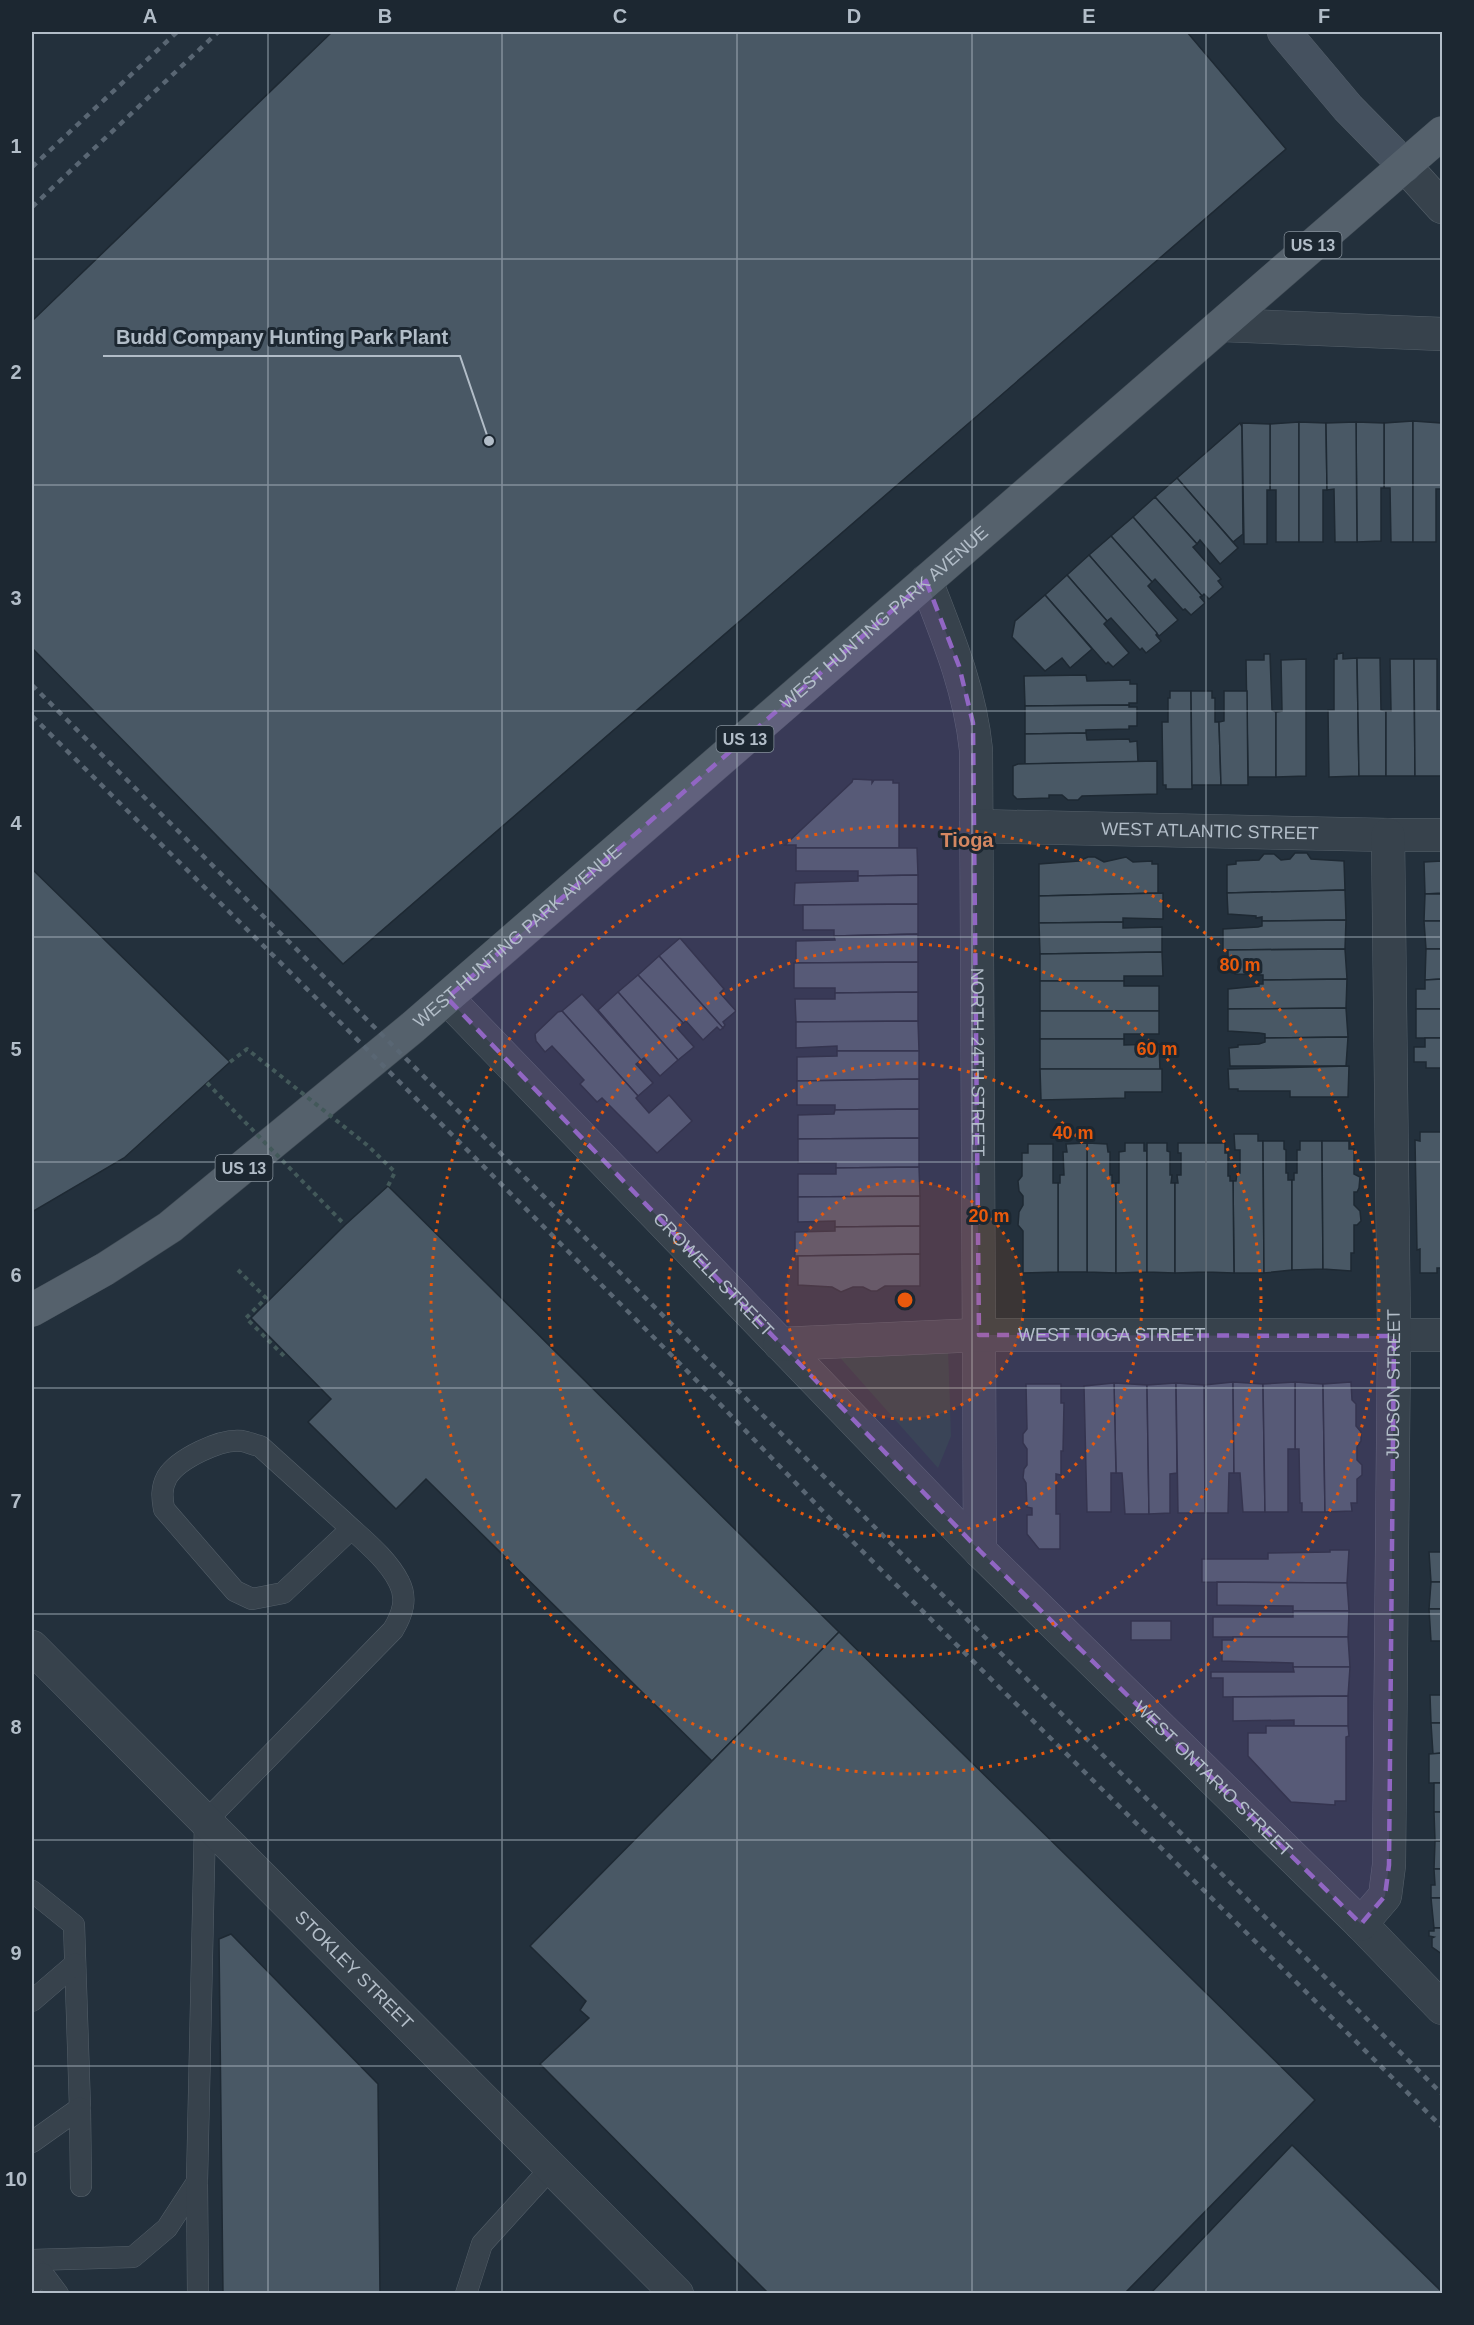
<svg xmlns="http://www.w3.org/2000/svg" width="1474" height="2325" font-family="Arial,sans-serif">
<rect width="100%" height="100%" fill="#23303c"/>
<path fill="#253d3d" d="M948,1350L951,1436L938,1468L836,1353Z"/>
<g fill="#495865" stroke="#1e2933" stroke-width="1.5">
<path d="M332,32H1187L1286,149L343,964L32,648V321Z"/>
<path d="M1413,421V542H1391L1390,488H1384V423Z"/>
<path d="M1413,421L1441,423V489H1436V542H1413Z"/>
<path d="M1299,422V542H1276V490H1270V424Z"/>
<path d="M1299,422L1326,423L1327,490H1323V542H1299Z"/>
<path d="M1356,422L1384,423V488H1381V541L1357,542Z"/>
<path d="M1356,422L1357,542H1335L1334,489L1327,490L1326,423Z"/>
<path d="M1240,423L1242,427L1243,534L1233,542L1177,478Z"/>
<path d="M1242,423L1270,424V490H1267V544H1244Z"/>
<rect x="1441" y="423" width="1" height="66"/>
<path d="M1177,478L1238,548L1220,564L1200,540L1197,544L1155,497Z"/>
<path d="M1155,497L1197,544L1193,547L1221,579L1218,581L1223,587L1209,599L1204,594L1202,596L1133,517Z"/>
<path d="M1133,517L1202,596L1200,597L1205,603L1191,615L1185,609L1183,610L1155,579L1152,582L1111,536Z"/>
<path d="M1111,536L1152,582L1148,586L1178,620L1159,636L1089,555Z"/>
<path d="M1089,555L1157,633L1156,635L1161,641L1146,653L1142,648L1140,650L1111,618L1107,621L1067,575Z"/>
<path d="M1067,575L1107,621L1104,624L1129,653L1113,667L1108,662L1106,664L1045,595Z"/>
<path d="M1045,595L1092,649L1070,668L1062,658L1045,671L1012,637L1015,621Z"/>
<path d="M1343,653V659L1357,658L1359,776L1329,777L1328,710H1334V659H1337V654Z"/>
<path d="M1264,654H1270L1272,710L1276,712V777H1248L1246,660H1264Z"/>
<path d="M1357,658H1380L1381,710L1386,711V776H1359Z"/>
<path d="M1306,659V776L1276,777V712L1282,711L1281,660Z"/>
<path d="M1390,659H1414L1415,776H1386V711H1391Z"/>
<path d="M1414,659H1437V710H1442V776H1415Z"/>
<path d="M1086,675L1087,681L1130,680V684H1137V703H1129V705L1025,706L1024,676Z"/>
<path d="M1170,691H1191L1192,789H1166V785H1163L1162,722H1168V698H1170Z"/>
<path d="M1191,691H1212V698H1215V722H1219L1221,785H1192Z"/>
<path d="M1224,691H1247L1248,785H1221L1219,722L1224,721Z"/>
<path d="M1129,705V707H1137V726H1129V729L1086,730V733L1025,734V706Z"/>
<path d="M1086,733L1087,740L1129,739L1130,742L1137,741L1138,762L1025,764V734Z"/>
<path d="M1157,761V794L1082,796L1078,800H1068L1062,795H1049V798L1017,799L1013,795V766L1018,764Z"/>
<path d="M853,779L872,780V783L874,780H893V783H899V848H796V845H785L852,782Z"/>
<path d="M796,848H917L918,875L858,876V871H796Z"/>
<path d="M1295,853H1307L1311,859L1344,861L1345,890L1227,893V865L1236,864V861L1259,860L1264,854H1274L1281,860L1290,859Z"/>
<path d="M1088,857H1095L1104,862L1126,857L1133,862L1152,861V864H1158V893L1039,896V864L1079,861Z"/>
<path d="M1442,861V893L1425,894L1424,862Z"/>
<path d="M32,869L230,1062L124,1158L32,1212Z"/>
<path d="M918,875V904L794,905L795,883L858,881V876Z"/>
<path d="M1345,890L1346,920L1262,921V917L1256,918V916L1228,914L1227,893Z"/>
<path d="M1163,893V919L1123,918V922L1039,923V896Z"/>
<path d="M1425,894H1442V921H1424Z"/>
<path d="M918,904V934L834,936V930H803V905Z"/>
<path d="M1346,920L1345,949L1223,950V929L1258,927L1262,926V921Z"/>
<path d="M1424,921H1442V949H1426Z"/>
<path d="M1123,922V928L1162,927V952L1040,954L1039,923Z"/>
<path d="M918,934V962L796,963V941L835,940L834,936Z"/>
<path d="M680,938L724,989L720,993L736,1011L723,1022L725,1025L723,1028L659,956Z"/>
<path d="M1345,949L1347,979L1263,980V975L1235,974V971H1228V950Z"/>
<path d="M1426,949H1442V979L1425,980Z"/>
<path d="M1162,952L1163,976H1124V981H1040V954Z"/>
<path d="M659,956L723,1028L720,1030L717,1027L703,1040L686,1021L683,1023L638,975Z"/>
<path d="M918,962V992L835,993V988H794V963Z"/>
<path d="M638,975L683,1023L677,1028L694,1047L678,1060L618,992Z"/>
<path d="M1347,979L1346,1008L1228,1009V989L1259,986V984H1263V980Z"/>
<path d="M1442,979V1009H1416V989H1425V980Z"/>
<path d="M1040,981H1124V986H1159V1011H1040Z"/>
<path d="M618,992L678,1060L660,1076L644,1058L641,1060L598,1010Z"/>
<path d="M918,992V1021L796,1022L795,999H835V993Z"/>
<path d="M582,994L641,1060L636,1064L653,1083L638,1096L562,1011Z"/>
<path d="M1346,1008L1348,1037L1265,1038V1034L1259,1033L1228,1031V1009Z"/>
<rect x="1416" y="1009" width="26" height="29"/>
<path d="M562,1011L638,1096L636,1098L649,1113L669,1095L692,1121L657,1153L602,1098L597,1102L580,1084L584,1080L552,1046L545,1052L536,1041L535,1034L558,1012Z"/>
<path d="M1040,1011H1159V1034H1124V1039H1040Z"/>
<path d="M918,1021L919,1051H837V1046L796,1048V1022Z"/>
<path d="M1348,1037L1346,1066H1230L1229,1048L1238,1047V1045L1259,1044L1265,1042V1038Z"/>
<path d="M1425,1038H1442V1068H1426V1062H1414V1047H1425Z"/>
<path d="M1040,1039H1124V1045L1159,1044L1160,1070L1040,1069Z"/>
<path d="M837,1051H919V1079L797,1081V1057L837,1056Z"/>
<path d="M1349,1066L1348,1097H1290V1091H1238V1089H1229L1228,1069Z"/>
<path d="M1040,1069H1162V1092H1125V1098L1041,1100Z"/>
<path d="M919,1079V1109L835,1110V1105H797V1081Z"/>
<path d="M919,1109V1138L798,1139V1115L834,1114L835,1110Z"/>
<path d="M1420,1132H1442V1268H1437V1273H1420V1249L1417,1250L1415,1140L1420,1141Z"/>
<path d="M1234,1134H1258V1141H1263L1264,1273H1234L1233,1181H1236L1237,1173H1240V1150H1235Z"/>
<path d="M919,1138V1167L836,1168V1163H798V1139Z"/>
<path d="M1263,1141H1284V1149L1286,1150V1173H1288V1180H1292V1270L1264,1273Z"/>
<path d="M1300,1141H1322L1323,1269L1292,1270V1180H1294V1173H1297V1150H1300Z"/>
<path d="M1322,1141H1349V1149H1354V1174L1360,1177L1359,1188L1357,1192H1354V1205L1360,1211L1361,1221L1357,1225H1354V1253H1351V1271L1323,1269Z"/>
<path d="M1087,1143L1107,1144L1108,1152H1110V1175H1112V1183H1116V1273L1087,1272Z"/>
<path d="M1087,1143V1272H1058V1183H1060V1175H1064L1063,1152H1067L1066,1144Z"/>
<path d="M1125,1143H1144V1151H1147V1272L1116,1273V1183H1119V1152L1125,1151Z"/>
<path d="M1147,1143H1167V1151L1170,1152V1175H1172L1171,1183H1175V1273L1147,1272Z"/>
<path d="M1178,1143H1206V1272L1175,1273V1183H1178L1177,1175H1181V1153H1178Z"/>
<path d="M1206,1143H1225V1153H1228V1176H1230V1181H1233L1234,1273L1206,1272Z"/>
<path d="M1028,1144H1053V1183H1058V1272L1023,1273V1231L1018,1225L1019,1212L1023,1205V1196L1019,1191L1018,1181L1022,1176V1153H1028Z"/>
<path d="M919,1167L920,1196L798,1197V1174H836V1168Z"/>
<path d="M388,1186L839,1632L712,1761L426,1479L396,1509L308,1422L331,1399L251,1318L345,1225Z"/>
<path d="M920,1196V1226L835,1227V1221L798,1222V1197Z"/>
<path d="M920,1226V1254L795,1256V1232L835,1231V1227Z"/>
<path d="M920,1254V1286H885L877,1291H871L863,1287H853L841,1292L832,1287L798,1285V1256Z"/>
<path d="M1233,1382L1234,1473H1229L1228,1513H1205L1204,1385Z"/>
<path d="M1233,1382L1263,1384L1265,1512H1243L1240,1473H1234Z"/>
<path d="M1295,1382L1323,1384L1325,1512H1302V1503H1300L1299,1449H1295Z"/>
<path d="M1295,1382V1449H1288V1512H1265L1263,1384Z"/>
<path d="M1351,1382L1352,1400L1356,1404V1426L1361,1432V1441L1357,1447V1460L1362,1465V1475L1357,1479V1503H1351L1352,1511L1325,1512L1323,1384Z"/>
<path d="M1114,1383L1147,1385L1149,1514H1125L1122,1473H1116Z"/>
<path d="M1114,1383L1116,1473H1111V1512H1087L1084,1386Z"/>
<path d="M1176,1383L1177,1473L1170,1474V1513L1149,1514L1147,1385Z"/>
<path d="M1176,1383L1204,1385L1205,1513H1178Z"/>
<path d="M1026,1384H1061V1403H1064L1063,1451H1061V1475L1056,1474V1514H1060V1549H1039L1027,1534V1515H1032V1508L1027,1507L1026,1483L1023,1478L1024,1469L1027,1465V1449L1023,1443V1434L1027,1429Z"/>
<path d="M1330,1550H1349L1347,1583L1202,1582V1559H1268V1553L1330,1552Z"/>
<path d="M1429,1552H1442V1582H1431Z"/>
<path d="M1217,1582L1347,1583L1349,1611H1293V1606L1217,1605Z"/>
<path d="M1431,1582H1442V1609H1429Z"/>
<path d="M1429,1609H1442V1641H1431Z"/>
<path d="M1293,1611H1349L1348,1637H1213V1617H1293Z"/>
<rect x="1131" y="1621" width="40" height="19"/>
<path d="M839,1632L1315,2100L1124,2294H769L540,2064L589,2018L580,2010L586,2001L530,1946Z"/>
<path d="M1233,1637H1348L1350,1667H1293V1663L1222,1661V1640H1233Z"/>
<path d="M1293,1667H1350L1348,1696L1223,1697V1678H1211V1672H1294Z"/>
<path d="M1430,1695H1442V1723H1431Z"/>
<path d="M1348,1696V1726H1294V1720L1233,1721V1697Z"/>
<path d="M1431,1723H1442V1753L1433,1754Z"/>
<path d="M1266,1726H1348L1349,1736L1346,1737V1801H1335V1805L1291,1802L1248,1756V1733H1266Z"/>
<path d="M1442,1753V1783H1429V1754Z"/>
<rect x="1434" y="1783" width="8" height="29"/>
<path d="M1434,1812H1442V1841H1435Z"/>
<path d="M1435,1841H1442V1869H1434Z"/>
<path d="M1434,1869H1442V1898H1431V1885H1435Z"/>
<path d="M1431,1898H1442V1928H1434Z"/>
<path d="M1434,1928H1442V1954L1432,1947V1938L1434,1937L1429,1936V1931H1434Z"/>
<path d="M231,1934L378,2084L380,2294H223L219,1939Z"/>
<path d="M1292,2145L1442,2292V2294H1150Z"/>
</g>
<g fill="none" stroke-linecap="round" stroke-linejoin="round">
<g stroke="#55606a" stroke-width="22">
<g id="lane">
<path d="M32,1891L74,1925L80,2108"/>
<path d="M32,2001L75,1964"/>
<path d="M32,2142L80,2108L81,2186"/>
<path d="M32,2260L133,2257L167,2228L197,2182"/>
<path d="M32,2267L43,2274L32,2284"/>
<path d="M43,2274L58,2294"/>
<path d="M198,2294L197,2182L205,1822L393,1630C402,1615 408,1599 399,1582C387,1558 362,1539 343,1521C315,1496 288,1471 260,1446C254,1445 248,1442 242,1441C221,1438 178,1459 167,1477C161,1488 162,1498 164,1509L235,1591L252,1599L283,1593L351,1529"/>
<path d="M466,2294L482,2244L551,2168"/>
</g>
</g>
<g stroke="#55606a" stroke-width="34">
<g id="street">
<path d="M1405,166L1442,207"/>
<path d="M1222,325L1442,334"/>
<path id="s1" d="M926,581C948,637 970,690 976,750L980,1551"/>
<path id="s2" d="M976,826L1388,835H1442"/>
<path id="s3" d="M447,998L980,1551L1361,1924L1442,2008"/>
<path id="s4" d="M780,1344L979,1335H1442"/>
<path id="s5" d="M32,1647L677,2294"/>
<path id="s6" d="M1361,1924L1385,1896L1389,1865L1394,1336L1388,835"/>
</g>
</g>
<g stroke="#55606a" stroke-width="34">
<path id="secondary" d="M1284,32L1348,108L1405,166"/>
</g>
<g stroke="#404b55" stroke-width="34">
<g id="primary">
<path id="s7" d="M32,1310L105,1269L170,1227L413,1027L1442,133"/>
</g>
</g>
<path stroke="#43595a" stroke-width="4" stroke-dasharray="4.5 4.5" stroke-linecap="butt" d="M238,1270L266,1298L246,1318L286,1358"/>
<use href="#lane" stroke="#37424c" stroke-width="21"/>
<use href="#street" stroke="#37424c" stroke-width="33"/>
<use href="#secondary" stroke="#45515f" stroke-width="33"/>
<use href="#primary" stroke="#55616c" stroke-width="33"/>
<g stroke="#596673" stroke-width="4.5" stroke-dasharray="6 6" stroke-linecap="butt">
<path d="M32,167L177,32"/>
<path d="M32,207L218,32"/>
<path d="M32,685L1442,2094"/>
<path d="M32,716L312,994L717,1401L838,1527L1442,2127"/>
</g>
<g stroke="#43595a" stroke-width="4" stroke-dasharray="4.5 4.5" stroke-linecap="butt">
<path d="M230,1062L247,1049L367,1145L395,1172L388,1186"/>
<path d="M207,1083L345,1225"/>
</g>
</g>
<path fill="#9166c3" fill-opacity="0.2" stroke="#9166c3" stroke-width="4.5" stroke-dasharray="12 8" stroke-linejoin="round" d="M926,581L959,666L973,723L979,1335L1394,1336L1389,1865L1385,1896L1361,1924L980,1551L447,998Z"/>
<path fill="none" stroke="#b2bdc8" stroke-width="1.5" stroke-opacity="0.55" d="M268,32V2294M502,32V2294M737,32V2294M972,32V2294M1206,32V2294M32,259H1442M32,485H1442M32,711H1442M32,937H1442M32,1162H1442M32,1388H1442M32,1614H1442M32,1840H1442M32,2066H1442"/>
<circle cx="905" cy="1300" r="119" fill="#e8590c" fill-opacity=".12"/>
<g fill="none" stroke="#e8590c" stroke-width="3" stroke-dasharray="3 6">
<circle cx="905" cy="1300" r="119"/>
<circle cx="905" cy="1300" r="237"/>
<circle cx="905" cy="1300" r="356"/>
<circle cx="905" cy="1300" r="474"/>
</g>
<g text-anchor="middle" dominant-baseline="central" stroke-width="6" stroke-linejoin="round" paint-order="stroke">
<g fill="#1c2731" stroke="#85909b" stroke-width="1.5">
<rect x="1284.5" y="232" width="57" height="26" rx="4.5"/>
<rect x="716.5" y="726" width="57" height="26" rx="4.5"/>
<rect x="215.5" y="1155" width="57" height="26" rx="4.5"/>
</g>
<g font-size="16" font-weight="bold" fill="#b2bdc8">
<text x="1313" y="245">US 13</text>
<text x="745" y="739">US 13</text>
<text x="244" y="1168">US 13</text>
</g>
<g font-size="18" fill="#b2bdc8" stroke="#1c2731">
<text stroke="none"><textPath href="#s7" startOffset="1100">WEST HUNTING PARK AVENUE</textPath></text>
<text stroke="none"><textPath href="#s2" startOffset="234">WEST ATLANTIC STREET</textPath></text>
<text stroke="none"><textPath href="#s7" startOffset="614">WEST HUNTING PARK AVENUE</textPath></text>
<text stroke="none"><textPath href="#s1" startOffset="489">NORTH 24TH STREET</textPath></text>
<text stroke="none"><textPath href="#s3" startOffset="384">CROWELL STREET</textPath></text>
<text stroke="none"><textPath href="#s4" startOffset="332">WEST TIOGA STREET</textPath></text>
<text stroke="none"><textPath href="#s6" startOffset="549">JUDSON STREET</textPath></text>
<text stroke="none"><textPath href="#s3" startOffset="1094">WEST ONTARIO STREET</textPath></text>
<text stroke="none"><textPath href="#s5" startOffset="456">STOKLEY STREET</textPath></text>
</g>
<g font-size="20" font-weight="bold" fill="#d48761" stroke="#1c2731">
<text x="967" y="840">Tioga</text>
</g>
</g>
<circle cx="905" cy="1300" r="9" fill="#e8590c" stroke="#1c2731" stroke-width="3"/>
<g font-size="18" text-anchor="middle" font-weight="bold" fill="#e8590c" stroke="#1c2731" stroke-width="6" stroke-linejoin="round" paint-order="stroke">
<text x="1240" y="971">80 m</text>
<text x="1157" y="1055">60 m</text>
<text x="1073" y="1139">40 m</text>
<text x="989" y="1222">20 m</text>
</g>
<path fill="none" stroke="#b2bdc8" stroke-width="2" d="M489 441L460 356H103"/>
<circle fill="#b2bdc8" stroke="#1c2731" stroke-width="2" cx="489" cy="441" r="6"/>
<g font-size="20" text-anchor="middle" font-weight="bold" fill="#b2bdc8" stroke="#1c2731" stroke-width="6" stroke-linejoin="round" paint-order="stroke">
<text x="282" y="344">Budd Company Hunting Park Plant</text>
</g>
<rect width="1474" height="2325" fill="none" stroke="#1c2731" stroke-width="66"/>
<rect x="33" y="33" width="1408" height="2259" fill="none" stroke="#b2bdc8" stroke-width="2"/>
<g font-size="20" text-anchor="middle" font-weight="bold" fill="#b2bdc8">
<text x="150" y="23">A</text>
<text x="385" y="23">B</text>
<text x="620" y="23">C</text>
<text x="854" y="23">D</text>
<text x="1089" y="23">E</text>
<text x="1324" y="23">F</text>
<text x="16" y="153">1</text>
<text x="16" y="379">2</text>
<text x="16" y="605">3</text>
<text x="16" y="830">4</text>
<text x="16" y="1056">5</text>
<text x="16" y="1282">6</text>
<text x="16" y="1508">7</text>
<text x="16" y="1734">8</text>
<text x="16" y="1960">9</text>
<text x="16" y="2186">10</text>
</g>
</svg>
